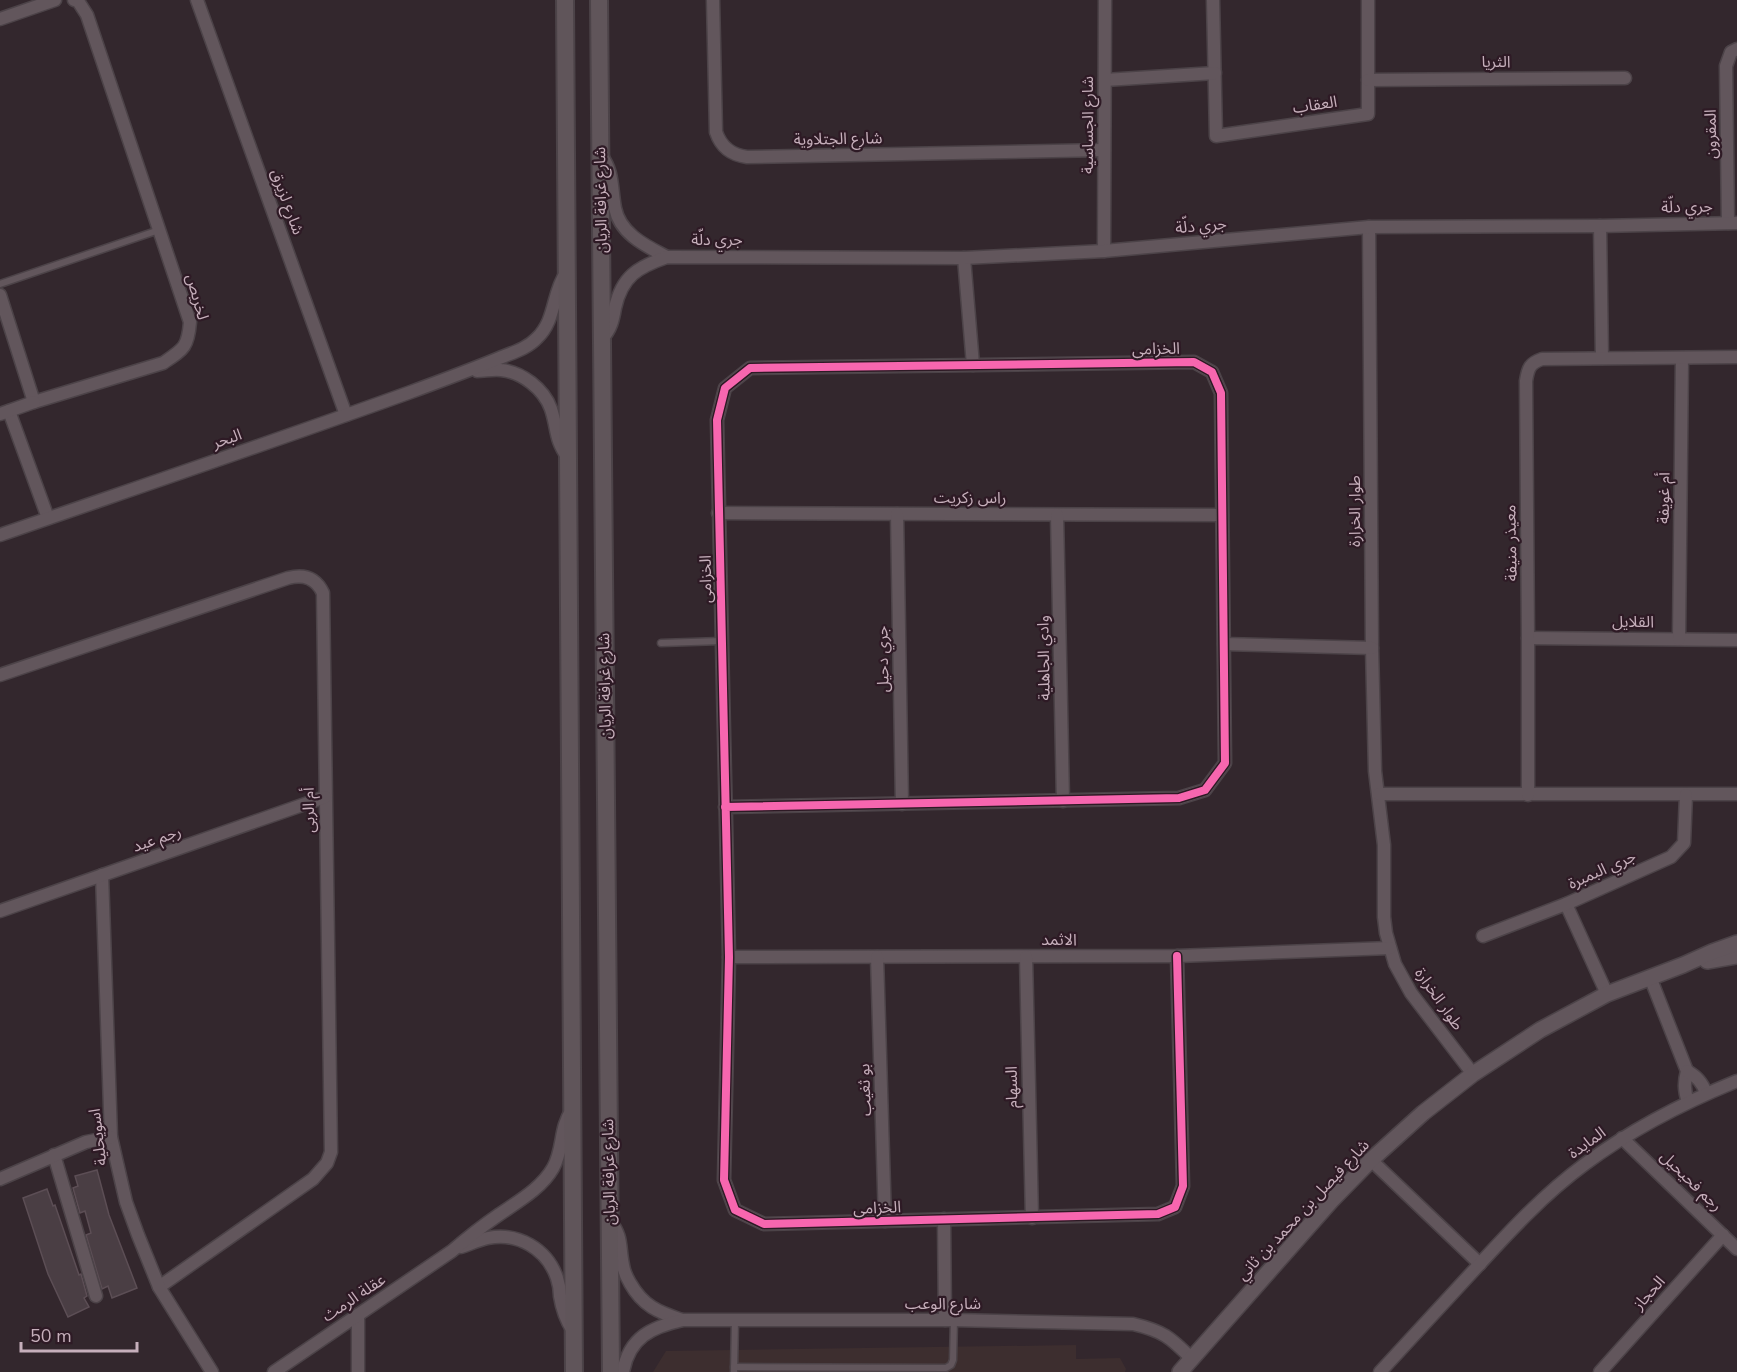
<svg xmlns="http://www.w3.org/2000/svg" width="1737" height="1372" font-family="'Nunito Sans','Noto Sans Arabic',sans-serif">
<rect width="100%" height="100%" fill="#33272d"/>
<path fill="#3d2e2f" d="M1076,1345V1359L1120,1358L1126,1369L1125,1372H653L666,1351Z"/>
<g fill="#4a3e44" stroke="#5c4e55" stroke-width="1.5">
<path d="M97,1170L109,1215L137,1288L112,1298L108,1286L102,1289L86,1235L91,1233L85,1211L80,1213L73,1188L78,1186L75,1176Z"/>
<path d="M47,1189L53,1206L55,1205L79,1275L81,1274L87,1296L84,1298L89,1307L68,1317L48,1274L23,1198Z"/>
</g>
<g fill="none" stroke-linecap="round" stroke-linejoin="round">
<g stroke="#4c4348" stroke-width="9">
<g id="service">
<path d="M0,284L159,230"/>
<path d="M661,643L721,641"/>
<path d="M734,1367L946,1368L951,1365L953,1360L954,1320"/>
<path d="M734,1372L735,1320"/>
</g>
</g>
<g stroke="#4c4348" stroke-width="15">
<g id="minor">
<path d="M197,0L346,415"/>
<path d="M713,0L716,132C721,147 731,155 747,157L1104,150"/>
<path d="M1213,0L1216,136L1368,114V0"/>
<path d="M0,19L55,0"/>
<path d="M1105,80L1215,73"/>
<path d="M1368,80L1625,78"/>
<path d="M601,155C614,173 611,187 615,208C620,234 646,246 667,257"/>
<path d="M1728,223L1726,66L1731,52L1737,49"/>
<path d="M1600,226L1602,358"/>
<path d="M1369,227L1372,648L1375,771L1384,845V917L1386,933L1395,964L1411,993L1473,1074"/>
<path d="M1104,251L1105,0"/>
<path d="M964,258L973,365"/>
<path d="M0,295L34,402L163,363C184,349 188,347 190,322L87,15L78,1L74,0"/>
<path d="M602,339C611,329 613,320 615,308C622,276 638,267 667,257L964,258L1104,251L1369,227L1600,226L1737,223"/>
<path d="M477,371C485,371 493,369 501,370C522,372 544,389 551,409C558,430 554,438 568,458"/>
<path d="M9,411L48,518"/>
<path d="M0,414L34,402"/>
<path d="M718,513L1222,515"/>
<path d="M897,514L902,804"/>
<path d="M1057,515L1063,801"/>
<path d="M0,535C136,488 272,442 408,393C438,382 468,371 497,359C511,353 527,349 537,338C556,320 552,293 566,273"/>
<path d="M1528,638L1737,640"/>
<path d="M1679,639L1682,358"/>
<path d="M1224,644L1372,648"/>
<path d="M0,675L288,578C304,574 316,578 323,593L331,1152L327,1163L313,1179L159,1287"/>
<path d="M1379,794H1737"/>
<path d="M1528,795V638L1526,381C1528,368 1530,363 1542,359L1737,357"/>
<path d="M725,807L1179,798L1205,790L1225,763L1221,393L1212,372L1194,362L750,368L725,388L717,420L729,957L724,1180L735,1210L764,1224L1158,1214L1175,1207L1183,1186L1177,956"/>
<path d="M102,875L111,1137L126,1202L138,1235L159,1287L212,1372"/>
<path d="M1566,904L1607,994"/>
<path d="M0,911L325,797"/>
<path d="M1483,936L1566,904L1671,857L1684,843L1686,795"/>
<path d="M729,957L1177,956L1390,948"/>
<path d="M877,957L885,1221"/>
<path d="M1026,957L1032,1218"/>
<path d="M1650,977L1687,1071C1684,1082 1684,1090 1688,1102"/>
<path d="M1687,1071C1697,1077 1702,1082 1706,1093"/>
<path d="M1622,1138L1737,1249"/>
<path d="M54,1155L96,1296"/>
<path d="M1371,1160L1480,1264"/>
<path d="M0,1179L86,1142L111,1137"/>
<path d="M944,1219L945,1320"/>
<path d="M610,1221C623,1237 619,1247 623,1265C624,1272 627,1278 630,1283C643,1306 658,1312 682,1320"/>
<path d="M461,1247C470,1244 479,1240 488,1238C518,1232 547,1249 557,1278C559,1284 560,1290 560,1296C562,1309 566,1320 573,1331"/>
<path d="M358,1315V1372"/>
<path d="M274,1372L452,1251C466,1239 481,1227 497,1216C517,1202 541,1189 553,1168C564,1149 559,1128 572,1110"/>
<path d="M623,1372C629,1337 652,1327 683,1320H954L1133,1324C1163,1331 1170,1337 1192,1359"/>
<path d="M1380,1372C1412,1337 1444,1303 1476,1268C1510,1231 1544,1194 1585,1164C1632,1129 1683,1103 1737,1081"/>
<path d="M1600,1372L1723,1235"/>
</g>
</g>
<g stroke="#4c4348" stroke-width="18">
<g id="tertiary">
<path d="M1707,961L1737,956"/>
<path d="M1180,1372L1331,1201L1371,1160L1423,1113L1473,1074L1540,1030L1607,994L1683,965L1712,952L1737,943"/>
</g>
</g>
<g stroke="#4c4348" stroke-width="20">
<g id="secondary">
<path d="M565,0L574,1372"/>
<path d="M599,0L611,1372"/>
</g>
</g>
<use href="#service" stroke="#62565c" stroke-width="6"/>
<use href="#minor" stroke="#62565c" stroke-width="12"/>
<use href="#tertiary" stroke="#62565c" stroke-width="15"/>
<use href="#secondary" stroke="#60555a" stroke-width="16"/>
<g stroke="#2e1a25" stroke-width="11">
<path id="cycleway" d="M725,807L1179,798L1205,790L1225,763L1221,393L1212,372L1194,362L750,368L725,388L717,420L729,957L724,1180L735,1210L764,1224L1158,1214L1175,1207L1183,1186L1177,956"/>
</g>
<use href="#cycleway" stroke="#f766af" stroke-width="8"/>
</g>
<g text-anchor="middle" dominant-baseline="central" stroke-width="4.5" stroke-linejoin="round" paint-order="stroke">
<g font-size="16" fill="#c6afbb" stroke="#2e1a25">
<text x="1496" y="62">الثريا</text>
<text transform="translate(1315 105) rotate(-8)">العقاب</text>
<text transform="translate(1088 125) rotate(-90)">شارع الجساسية</text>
<text transform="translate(1711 134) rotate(-91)">المقرون</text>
<text transform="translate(838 139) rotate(-1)">شارع الجتلاوية</text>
<text transform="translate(601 200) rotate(-91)">شارع غرافة الريان</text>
<text transform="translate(287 202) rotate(70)">شارع لزيرق</text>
<text transform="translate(1687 207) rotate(-1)">جري دلّة</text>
<text transform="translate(1201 226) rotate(-5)">جري دلّة</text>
<text x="717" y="240">جري دلّة</text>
<text transform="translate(197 297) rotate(75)">لخريص</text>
<text transform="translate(1156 349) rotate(-1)">الخزامى</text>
<text transform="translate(227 439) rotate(-19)">البحر</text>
<text x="970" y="498">راس زكريت</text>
<text transform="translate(1664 498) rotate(-89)">أم غويفة</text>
<text transform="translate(1355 511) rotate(-90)">طوار الخرارة</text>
<text transform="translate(1511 543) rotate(-91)">معيذر منيفة</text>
<text transform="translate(706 579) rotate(-91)">الخزامى</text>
<text x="1633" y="622">القلايل</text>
<text transform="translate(1044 658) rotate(-91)">وادي الجاهلية</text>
<text transform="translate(883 659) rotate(-91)">جري دحيل</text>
<text transform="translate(605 686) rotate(-91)">شارع غرافة الريان</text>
<text transform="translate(309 810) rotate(-91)">أم الربى</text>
<text transform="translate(157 839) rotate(-19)">رجم عيد</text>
<text transform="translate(1602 870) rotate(-24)">جري البمبرة</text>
<text x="1059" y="940">الاثمد</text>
<text transform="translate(1439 999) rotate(55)">طوار الخرارة</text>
<text transform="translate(1012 1087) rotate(-91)">السهام</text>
<text transform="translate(865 1090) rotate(-92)">بو ثغيب</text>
<text transform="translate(98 1137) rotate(-97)">اسويحلية</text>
<text transform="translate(1587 1143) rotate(-36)">المايدة</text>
<text transform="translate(609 1172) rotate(-91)">شارع غرافة الريان</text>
<text transform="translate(1691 1181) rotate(44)">رجم فحيحيل</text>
<text transform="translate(877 1208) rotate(-2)">الخزامى</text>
<text transform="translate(1303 1210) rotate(-47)">شارع فيصل بن محمد بن ثاني</text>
<text transform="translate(1649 1293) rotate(-48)">الحجاز</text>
<text transform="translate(354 1298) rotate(-34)">عقلة الرمث</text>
<text x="943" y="1304">شارع الوعب</text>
</g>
</g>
<path d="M21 1342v9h116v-9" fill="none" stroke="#c6afbb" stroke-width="3"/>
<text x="30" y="1342" font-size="18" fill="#c6afbb" stroke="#2e1a25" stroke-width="4.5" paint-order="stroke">50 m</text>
</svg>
